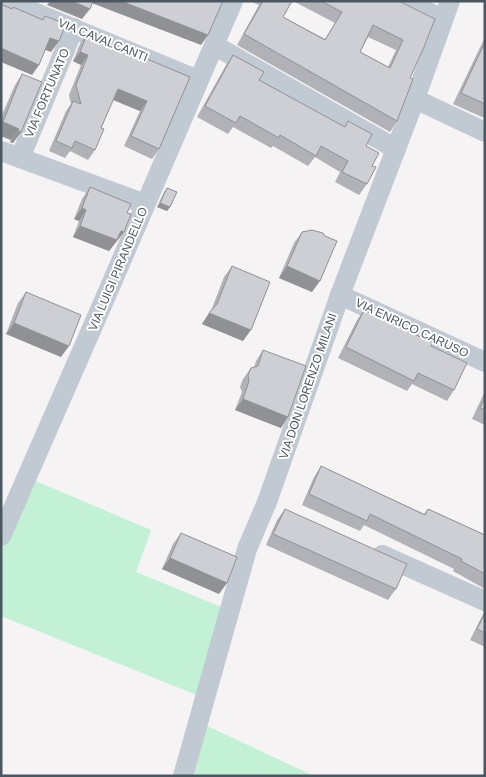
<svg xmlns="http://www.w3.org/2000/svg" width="486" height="777" font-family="Helvetica,sans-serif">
<rect width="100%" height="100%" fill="#f5f3f3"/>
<g fill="#c3f1d5">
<path d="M31,479L151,530L136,572L224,608L199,696L1,616V549Z"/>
<path d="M205,725L314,776H191Z"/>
</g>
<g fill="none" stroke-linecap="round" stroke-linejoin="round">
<g stroke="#c1cad2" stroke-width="20">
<path d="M7,1L198,80"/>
<path d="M408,1L443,20"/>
<path d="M214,45L396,149"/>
<path d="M415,99L485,132"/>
<path d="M1,151L145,204"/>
<path d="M20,158L74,28"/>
<path d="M340,295L485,362"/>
<path d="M1,536C80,358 156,180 233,1"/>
<path d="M382,555L485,601"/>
<path d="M183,776L247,549L267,502L340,295L415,99L450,1"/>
</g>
</g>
<g fill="#b0b2b7" fill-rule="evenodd">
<path d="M250,1H292L283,17L325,39L335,23L293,1H401V2L410,78L397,121L390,132L237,45L259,5ZM368,37L396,50L388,67L360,52Z"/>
<path d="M87,34L190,77L159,149L152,159L124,146L140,111L113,100L101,128L95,150L88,160L70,151L65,158L49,151L66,111L71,104L69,95L81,65L73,61L80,44Z"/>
<path d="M485,37V116L484,118L453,104Z"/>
<path d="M233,55L259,80L344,127L348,121L366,146L372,166L367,184L359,195L335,182L340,172L315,157L308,166L273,146L271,148L233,127L228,134L197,117L226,65Z"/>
<path d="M22,74L21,132L13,143L10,142L11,140L1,136V117L15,85Z"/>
<path d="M90,187L127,213L124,232L109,251L73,237L79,221L74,219L82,199Z"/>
<path d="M167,188L170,207L167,211L157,207L164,192Z"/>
<path d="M302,232L312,292L279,278L294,243Z"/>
<path d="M232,266L243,341L202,324L211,311L224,277Z"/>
<path d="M26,292L61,357L6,334L18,303Z"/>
<path d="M364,310L454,390L447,401L412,384L407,391L338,358L357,320Z"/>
<path d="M263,350L281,428L235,410L242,392L240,387L243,379L251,368L254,367L256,361Z"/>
<path d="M485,391V425L472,419Z"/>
<path d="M321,466L424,514L428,509L485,535V589L453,571L454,569L364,525L360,531L302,505L314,477Z"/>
<path d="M285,509L396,589L388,600L266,545L277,520Z"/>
<path d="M181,533L219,594L162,569L173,544Z"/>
<path d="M485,610V647L470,640Z"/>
</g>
<g fill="#909195">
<path d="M50,1H72L90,9L82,19L47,5Z"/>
<path d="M90,1H121L208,35L201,45L89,2Z"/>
<path d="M50,38L59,41L51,52L43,49Z"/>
<path d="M1,48L39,65L32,75L1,62Z"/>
<path d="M80,52L88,55L81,65L73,61Z"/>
<path d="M118,89L147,101L140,111L111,99Z"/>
<path d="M3,122L19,129L11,140L1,136V124Z"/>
<path d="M18,131L21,132L13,143L10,142Z"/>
<path d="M160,203L170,207L167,211L157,207Z"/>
<path d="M82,208L86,210L79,221L74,219Z"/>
<path d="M80,226L121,231L124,232L109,251L73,237Z"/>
<path d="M287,266L320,281L312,292L279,278Z"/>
<path d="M209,313L251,330L243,341L202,324Z"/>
<path d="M14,323L69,346L61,357L6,334Z"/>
<path d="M243,399L288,417L281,428L235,410Z"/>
<path d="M170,558L227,583L219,594L162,569Z"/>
</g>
<g fill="#cdcfd5" stroke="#909195" fill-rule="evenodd">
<path d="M72,1H93L90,9Z"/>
<path d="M121,1H223L208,35Z"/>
<path d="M263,1H292L283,17L325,40L342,12L321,1H401V2L435,19L424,47L410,78L413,79L397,121L244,34ZM373,25L403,40L390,68L360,52Z"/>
<path d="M1,4L12,9L13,7L43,20L45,16L66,24L59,41L50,38L39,65L1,48Z"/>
<path d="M87,34L190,77L159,149L131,136L147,101L118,89L101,128L104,129L95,150L75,141L72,148L56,141L73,101L81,104L76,85L88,55L80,52Z"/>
<path d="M485,42V104L461,93Z"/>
<path d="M233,55L264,72L259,80L345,127L348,121L372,134L366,146L379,153L372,166L376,167L367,184L342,172L348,161L321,146L316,156L280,135L279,138L240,116L236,123L205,106Z"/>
<path d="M22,74L42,82L21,132L18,131L19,129L3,122Z"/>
<path d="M90,187L131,204L127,213L131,214L124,232L121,231L117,240L80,226L86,210L82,208Z"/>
<path d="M167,188L177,192L170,207L160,203Z"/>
<path d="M312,230L323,233L325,236L337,241L320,281L287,266L302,232Z"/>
<path d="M232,266L270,282L251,330L209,313L217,304Z"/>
<path d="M26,292L81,315L69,346L14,323Z"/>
<path d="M364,310L433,343L431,346L467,363L454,390L418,373L414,381L346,347Z"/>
<path d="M263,350L306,366L288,417L243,399L249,381L248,375L251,368L258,366Z"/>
<path d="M485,398V410L480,408Z"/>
<path d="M321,466L425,515L428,509L485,535V574L461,561L462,559L370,514L367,521L309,494Z"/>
<path d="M285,509L407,564L396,589L273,534Z"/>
<path d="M181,533L237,557L227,583L170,558Z"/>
<path d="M485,613V633L477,629Z"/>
</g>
<g text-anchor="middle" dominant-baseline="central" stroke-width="4" stroke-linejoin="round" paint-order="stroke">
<g font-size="12" fill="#4a5661" stroke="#fff">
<text transform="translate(103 40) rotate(22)">VIA CAVALCANTI</text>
<text transform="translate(47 93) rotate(-67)">VIA FORTUNATO</text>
<text transform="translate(118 269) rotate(-67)">VIA LUIGI PIRANDELLO</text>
<text transform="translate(412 328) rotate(25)">VIA ENRICO CARUSO</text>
<text transform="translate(308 386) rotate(-71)">VIA DON LORENZO MILANI</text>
</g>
</g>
<rect width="486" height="777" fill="none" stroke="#4a5661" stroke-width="5"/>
</svg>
